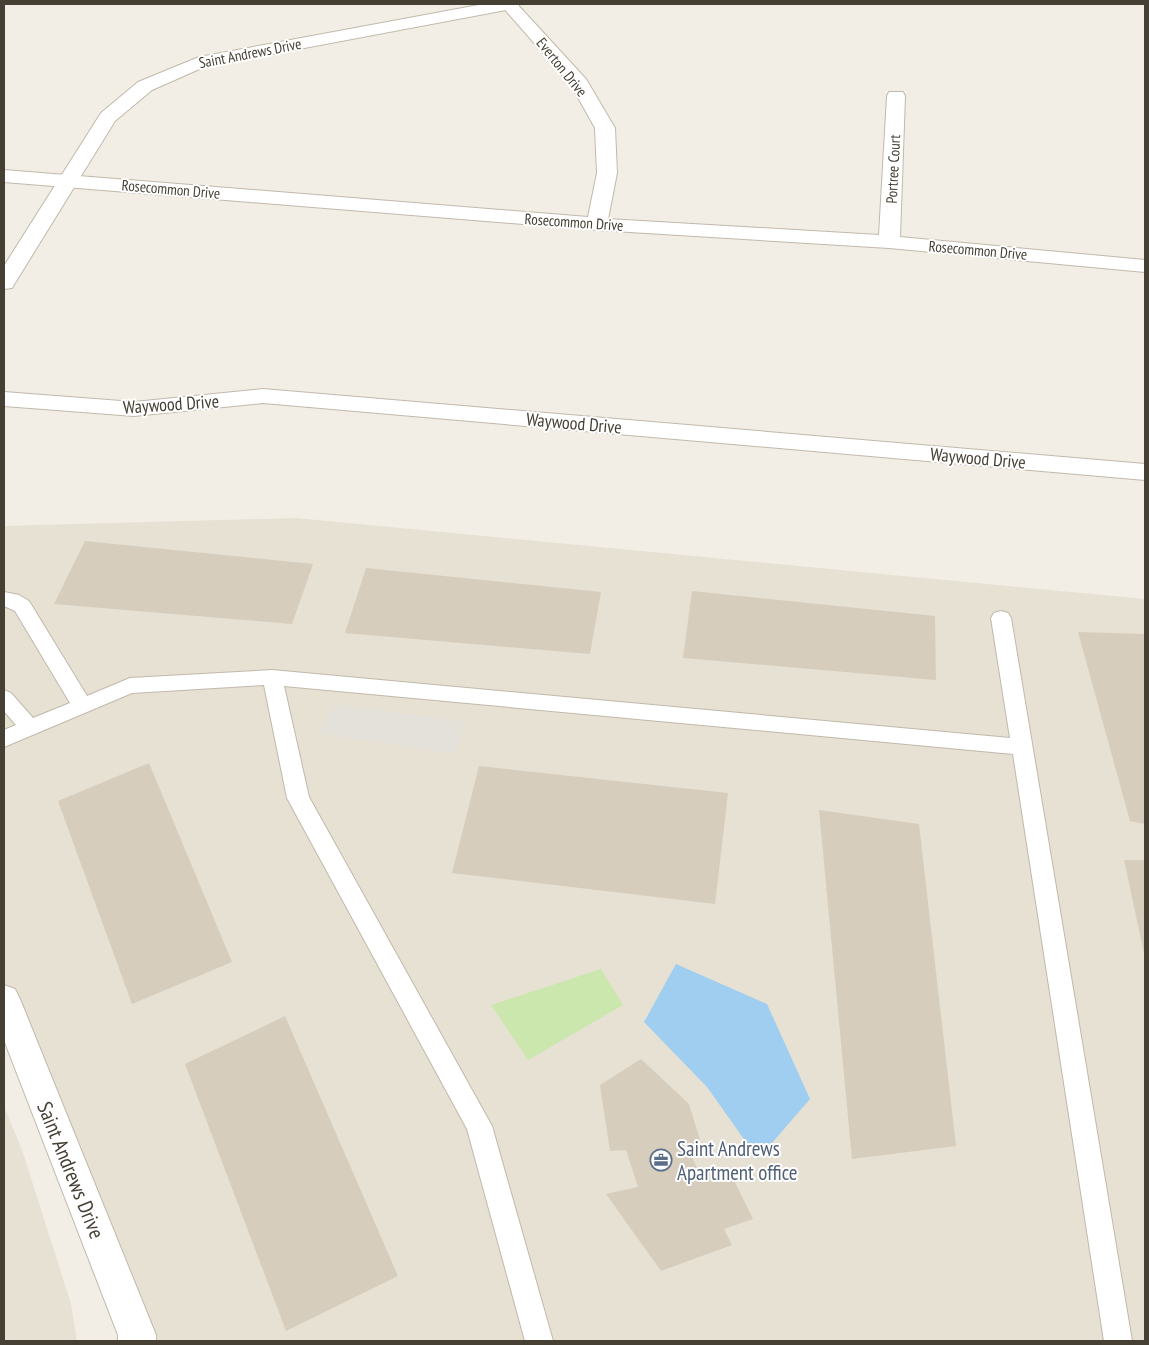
<svg xmlns="http://www.w3.org/2000/svg" width="1149" height="1345" font-family="'PT Sans Narrow',sans-serif">
<rect width="100%" height="100%" fill="#f2eee5"/>
<g fill="#e6e1d3">
<path d="M296,518L1145,599V1341H137V1335L4,999V526Z"/>
<path d="M4,1106L23,1153L71,1304L77,1341H4Z"/>
</g>
<path fill="#e4e0da" d="M336,704L464,722L456,754L318,733Z"/>
<path fill="#cce7ad" d="M601,969L623,1005L528,1060L491,1005Z"/>
<path fill="#a0cef0" d="M676,964L767,1004L810,1099L758,1159L707,1087L644,1022Z"/>
<g fill="#d7cdbd">
<path d="M85,541L313,564L292,624L54,604Z"/>
<path d="M366,568L601,592L590,654L345,633Z"/>
<path d="M692,591L935,616L936,680L683,658Z"/>
<path d="M1078,632L1145,634V824L1130,821Z"/>
<path d="M149,763L232,962L132,1004L58,801Z"/>
<path d="M479,766L728,793L715,904L452,873Z"/>
<path d="M819,810L919,824L956,1146L852,1159Z"/>
<path d="M1124,860H1145V953H1144Z"/>
<path d="M285,1016L398,1276L286,1331L185,1064Z"/>
<path d="M641,1059L689,1104L700,1140L690,1153L700,1174L728,1168L753,1219L724,1229L732,1245L661,1271L606,1194L638,1187L626,1150L610,1151L600,1085Z"/>
</g>
<g fill="none" stroke-linecap="round" stroke-linejoin="round">
<g stroke="#c1b9aa" stroke-width="2">
<path id="service" d="M4,592L19,595L29,601L87,696L130,678L272,670L1010,738L991,618L994,613L1001,611L1008,613L1011,618L1132,1341H1104L1013,754L284,686L309,797L492,1126L553,1341H525L467,1129L287,798L264,685L132,693L4,747V730L16,725L4,711V690L11,693L33,718L70,703L15,611L4,606Z"/>
</g>
<g stroke="#c1b9aa" stroke-width="2">
<g id="minor">
<path d="M500,4H517L586,79L615,128L617,173L608,219L879,235L887,96L889,92H903L905,96L900,237L1145,260V272L889,248L597,230L4,182V170L588,217L597,173L595,128L571,85Z"/>
<path d="M263,389L1145,464V480L263,403L134,416L4,406V392L134,402Z"/>
</g>
</g>
<g stroke="#c1b9aa" stroke-width="2">
<g id="tertiary">
<path d="M484,4H520L517,8L511,9L204,67L152,90L115,121L15,283L12,288L4,289V266L101,113L138,82L199,57Z"/>
<path d="M4,985L15,989L20,999L156,1335V1341H118V1335L4,1040Z"/>
</g>
</g>
<use href="#service" fill="#fff" fill-rule="evenodd"/>
<use href="#minor" fill="#fff" fill-rule="evenodd"/>
<use href="#tertiary" fill="#fff" fill-rule="evenodd"/>
</g>
<defs>
<g id="office-ring" transform="scale(1.125)"><circle r="9.5" fill="#fff" stroke="#5c6f8a" stroke-width="1.5"/><path d="M-6-3h4V-5.5h4V-3h4V5H-6ZM-1-4.5V-3h2v-1.5ZM-6 0V1H6V0Z" fill="#5c6f8a"/></g>
</defs>
<g fill-rule="evenodd">
<use href="#office-ring" x="661" y="1160"/>
</g>
<g text-anchor="middle" dominant-baseline="central" stroke-width="4" stroke-linejoin="round" paint-order="stroke">
<g font-size="15" fill="#453f34" stroke="#fff">
<text transform="translate(250 53) rotate(-11)">Saint Andrews Drive</text>
<text transform="translate(562 67) rotate(51)">Everton Drive</text>
<text transform="translate(893 169) rotate(-87)">Portree Court</text>
<text transform="translate(171 189) rotate(5)">Rosecommon Drive</text>
<text transform="translate(574 222) rotate(4)">Rosecommon Drive</text>
<text transform="translate(978 250) rotate(5)">Rosecommon Drive</text>
</g>
<g font-size="18" fill="#453f34" stroke="#fff">
<text transform="translate(171 404) rotate(-4)">Waywood Drive</text>
<text transform="translate(574 423) rotate(5)">Waywood Drive</text>
<text transform="translate(978 458) rotate(5)">Waywood Drive</text>
</g>
<g font-size="21" fill="#4e5e75" stroke="#fff" text-anchor="start">
<text x="677" y="1148">Saint Andrews<tspan x="677" dy="24">Apartment office</tspan></text>
</g>
<g font-size="21" fill="#453f34" stroke="#fff">
<text transform="translate(71 1170) rotate(68)">Saint Andrews Drive</text>
</g>
</g>
<rect width="1149" height="1345" fill="none" stroke="#453f34" stroke-width="10"/>
</svg>
